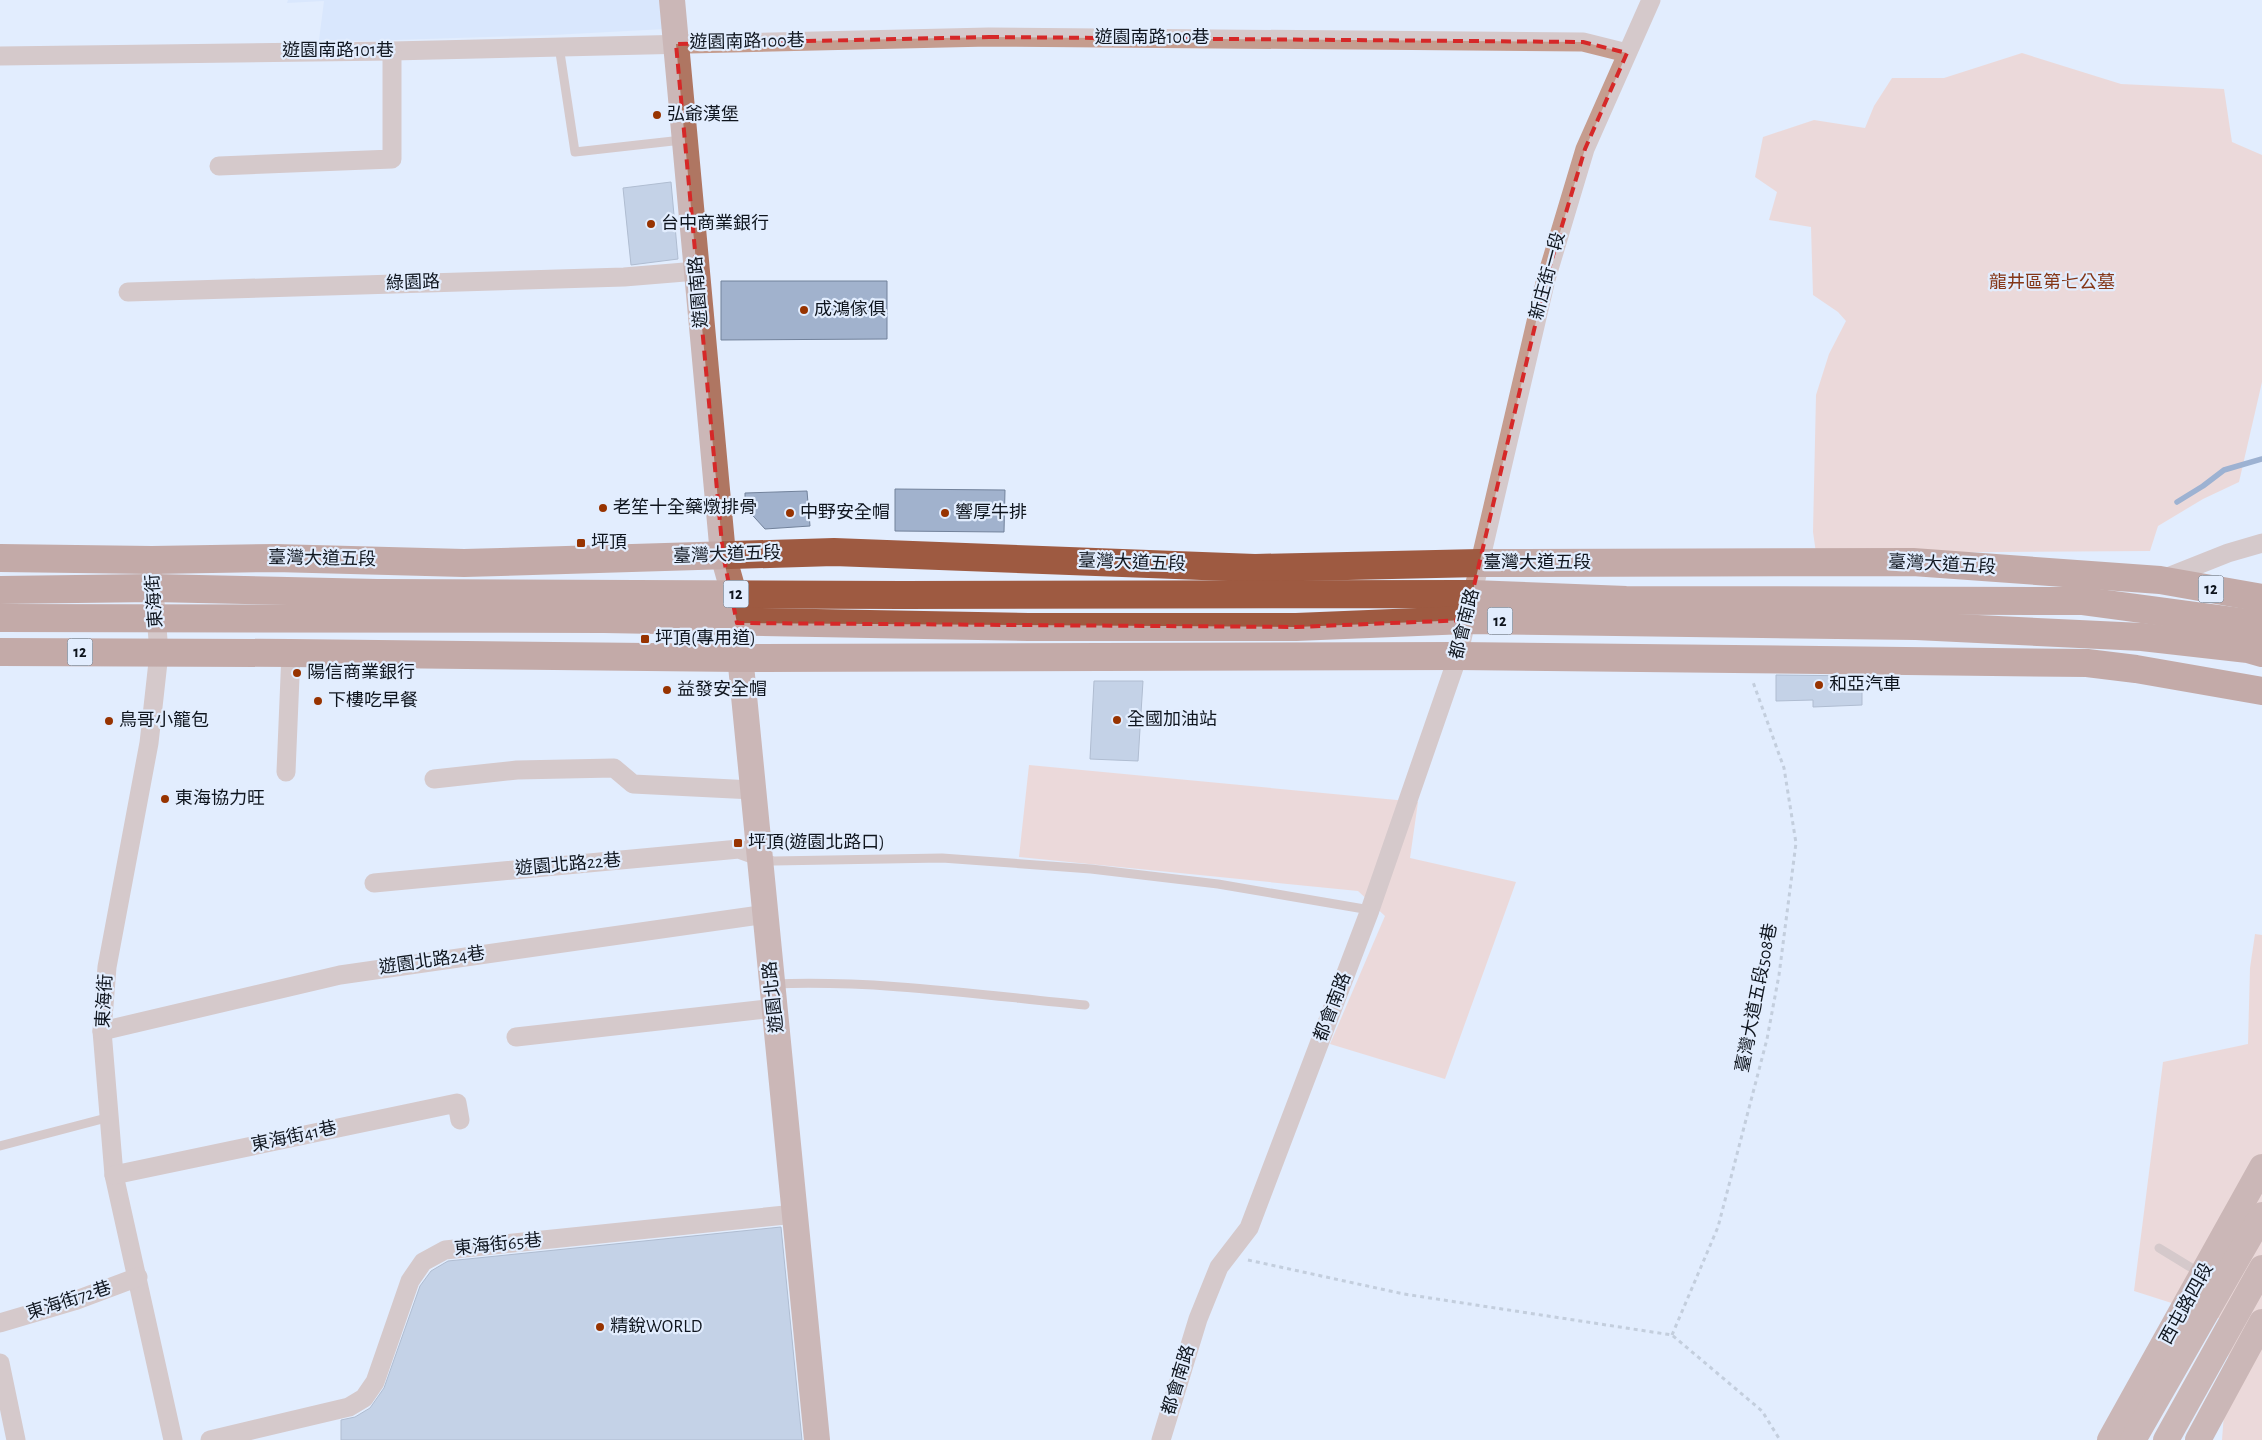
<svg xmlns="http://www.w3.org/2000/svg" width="2262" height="1440" font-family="'Alegreya Sans','Noto Sans TC',sans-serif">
<rect width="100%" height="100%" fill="#e2edfe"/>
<path fill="#cfe0fc" d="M288,0H662L665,29L553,35L365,41L319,40L324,1L287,3Z"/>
<g fill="#f7c2af">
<path d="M2022,53L2121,84L2224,89L2232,142L2262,155V382L2239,482L2203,499L2158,526L2150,551L1816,553L1813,532L1816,395L1829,354L1846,321L1838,312L1813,295L1811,227L1769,220L1777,192L1755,177L1763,137L1814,120L1865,128L1874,106L1892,78H1944Z"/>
<path d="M1029,765L1418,802L1410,858L1516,882L1445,1079L1330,1044L1385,916L1358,891L1019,857Z"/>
<path d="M2255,934L2262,935V1440H2222L2231,1322L2134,1291L2163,1062L2248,1044L2250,968Z"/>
</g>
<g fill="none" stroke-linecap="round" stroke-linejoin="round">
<path stroke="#4a6a9d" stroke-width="5.5" d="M2177,502L2203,486L2224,470L2262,459"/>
</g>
<g fill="#a1b2cd" stroke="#72829b">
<path d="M671,182L678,259L631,265L623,188Z"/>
<path d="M721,281H887V339L721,340Z"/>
<path d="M895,489L1005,490L1004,532L895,531Z"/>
<path d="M807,491L810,526L765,529L745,507V493Z"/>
<path d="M1776,675L1862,676V705L1813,707V700L1776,701Z"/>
<path d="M1094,681H1143L1138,761L1090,759Z"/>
<path d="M781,1227L802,1440H341V1420L355,1417L370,1408L384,1388L420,1286L431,1271L448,1261Z"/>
</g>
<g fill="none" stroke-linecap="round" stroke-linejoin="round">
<g stroke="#9ea8b6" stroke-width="3" stroke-dasharray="4 4" stroke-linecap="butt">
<path d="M1248,1260L1404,1294L1672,1335L1762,1411L1780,1440"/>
<path d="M1672,1335L1718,1227L1767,1039L1779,975L1796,843L1784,768L1753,682"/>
</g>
<g stroke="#c59d8f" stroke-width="9">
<path d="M559,46L575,152L682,140"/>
<path d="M764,858L774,861L942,858L1091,869L1218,884L1370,910"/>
<path d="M774,984C878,980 981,995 1085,1005"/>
<path d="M0,1146L110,1117"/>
<path d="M2159,1248L2200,1273"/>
</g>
<g stroke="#c59d8f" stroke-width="19">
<path d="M0,56L392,51L989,37L1583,42L1627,53"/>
<path d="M219,166L392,159V51"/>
<path d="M128,292L624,277L697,271"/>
<path d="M153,576L159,653L149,743L107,967L102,1031L114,1175L173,1440"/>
<path d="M2160,580L2228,553L2262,543"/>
<path d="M286,772L291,653"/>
<path d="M434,779L517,770L614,768L633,784L753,790"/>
<path d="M374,883L739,849L761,857"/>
<path d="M102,1031L340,975L766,914"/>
<path d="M516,1037L775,1008"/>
<path d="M114,1175L457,1103L460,1120"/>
<path d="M0,1323L74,1301L138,1277"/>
<path d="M0,1363L16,1440"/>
<path d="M210,1440L349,1407L364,1398L375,1382L410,1281L423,1262L445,1250L795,1214"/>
<path d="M1161,1440L1198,1319L1219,1267L1249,1228L1370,910L1458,656L1546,279L1585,149L1651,0"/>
</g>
<g stroke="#af7662" stroke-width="26">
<path d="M672,0L723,555L734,594L817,1440"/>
<path d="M2110,1440L2262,1167"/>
<path d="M2133,1440L2262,1215"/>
<path d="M2166,1440L2262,1268"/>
<path d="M2198,1440L2262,1322"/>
</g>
<g stroke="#9e5a41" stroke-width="28">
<path d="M0,558L152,560L275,558L464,563L834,552L1255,568L1480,563L1913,562L2160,580L2262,598"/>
<path d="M0,590L153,588L377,593L902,595L1472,594L1626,600L2083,601L2262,625"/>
<path d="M0,618L604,619L1028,627H1296L1466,620L1916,626L2142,637L2248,649L2262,653"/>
<path d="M0,652L291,653L740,658L1458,656L2087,663L2136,669L2262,691"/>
</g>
</g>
<path d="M0 0H2262V1440H0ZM989,37L1583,42L1627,53L1585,149L1546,279L1466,620L1296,627L737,623L723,555L676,44Z" fill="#e2edfe" fill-opacity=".55" fill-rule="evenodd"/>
<path fill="none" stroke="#d62828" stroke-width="4" stroke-dasharray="10 6" stroke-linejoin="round" d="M989,37L1583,42L1627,53L1585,149L1546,279L1466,620L1296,627L737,623L723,555L676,44Z"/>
<g fill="#973300" stroke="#e2edfe" stroke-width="2">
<circle cx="657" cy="115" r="5"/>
<circle cx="651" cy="224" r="5"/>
<circle cx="804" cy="310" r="5"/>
<circle cx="603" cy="508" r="5"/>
<circle cx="790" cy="513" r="5"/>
<circle cx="945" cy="513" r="5"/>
<rect x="576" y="538" width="10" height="10" rx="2.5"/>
<rect x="640" y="634" width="10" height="10" rx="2.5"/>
<circle cx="297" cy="673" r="5"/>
<circle cx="1819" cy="685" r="5"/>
<circle cx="667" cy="690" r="5"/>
<circle cx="318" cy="701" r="5"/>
<circle cx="1117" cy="720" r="5"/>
<circle cx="109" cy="721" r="5"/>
<circle cx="165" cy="799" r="5"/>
<rect x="733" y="838" width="10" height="10" rx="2.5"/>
<circle cx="600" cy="1327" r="5"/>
</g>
<g text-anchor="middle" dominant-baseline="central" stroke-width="4.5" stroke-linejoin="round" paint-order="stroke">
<g fill="#e2edfe" stroke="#4e5661" stroke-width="1">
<rect x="2198.5" y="575.5" width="25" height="27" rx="4"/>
<rect x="723.5" y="580.5" width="25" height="27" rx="4"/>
<rect x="1487.5" y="607.5" width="25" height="27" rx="4"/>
<rect x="67.5" y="638.5" width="25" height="27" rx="4"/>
</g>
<g font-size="16" font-weight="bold" fill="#0f151e">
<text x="2211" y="589">12</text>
<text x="736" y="594">12</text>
<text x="1500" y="621">12</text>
<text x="80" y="652">12</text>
</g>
<g font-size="18" fill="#0f151e" stroke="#e2edfe">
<text x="1152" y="38">遊園南路100巷</text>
<text transform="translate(747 42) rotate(-1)">遊園南路100巷</text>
<text x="338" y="51">遊園南路101巷</text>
<text transform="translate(1548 276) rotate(-75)">新庄街一段</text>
<text transform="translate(413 283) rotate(-2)">綠園路</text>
<text transform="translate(699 292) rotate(-95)">遊園南路</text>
<text transform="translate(727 555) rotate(-2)">臺灣大道五段</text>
<text transform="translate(322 559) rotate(1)">臺灣大道五段</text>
<text transform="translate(1132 563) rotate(2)">臺灣大道五段</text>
<text x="1537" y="563">臺灣大道五段</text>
<text transform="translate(1942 565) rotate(3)">臺灣大道五段</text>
<text transform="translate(155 601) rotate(-94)">東海街</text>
<text transform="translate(1465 624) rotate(-76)">都會南路</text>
<text transform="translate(568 865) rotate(-5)">遊園北路22巷</text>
<text transform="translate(432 961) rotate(-8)">遊園北路24巷</text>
<text transform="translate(774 997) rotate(-96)">遊園北路</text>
<text transform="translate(1757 998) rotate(-79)">臺灣大道五段508巷</text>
<text transform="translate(105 1001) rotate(-87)">東海街</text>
<text transform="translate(1333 1007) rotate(-69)">都會南路</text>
<text transform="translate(294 1137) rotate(-12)">東海街41巷</text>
<text transform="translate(498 1245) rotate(-6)">東海街65巷</text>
<text transform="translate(69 1301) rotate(-18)">東海街72巷</text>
<text transform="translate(2187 1304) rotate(-61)">西屯路四段</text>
<text transform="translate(1179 1380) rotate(-73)">都會南路</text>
</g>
<g font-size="18" fill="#0f151e" stroke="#e2edfe" text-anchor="start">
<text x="667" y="115">弘爺漢堡</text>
<text x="661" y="224">台中商業銀行</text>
<text x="814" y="310">成鴻傢俱</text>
<text x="613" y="508">老笙十全藥燉排骨</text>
<text x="800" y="513">中野安全帽</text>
<text x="955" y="513">響厚牛排</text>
<text x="591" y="543">坪頂</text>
<text x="655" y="639">坪頂(專用道)</text>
<text x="307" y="673">陽信商業銀行</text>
<text x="1829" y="685">和亞汽車</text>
<text x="677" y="690">益發安全帽</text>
<text x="328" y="701">下樓吃早餐</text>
<text x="1127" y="720">全國加油站</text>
<text x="119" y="721">鳥哥小籠包</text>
<text x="175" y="799">東海協力旺</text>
<text x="748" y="843">坪頂(遊園北路口)</text>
<text x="610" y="1327">精銳WORLD</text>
</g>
<g font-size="18" fill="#843617" stroke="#e2edfe">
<text x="2052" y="283">龍井區第七公墓</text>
</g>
</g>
</svg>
